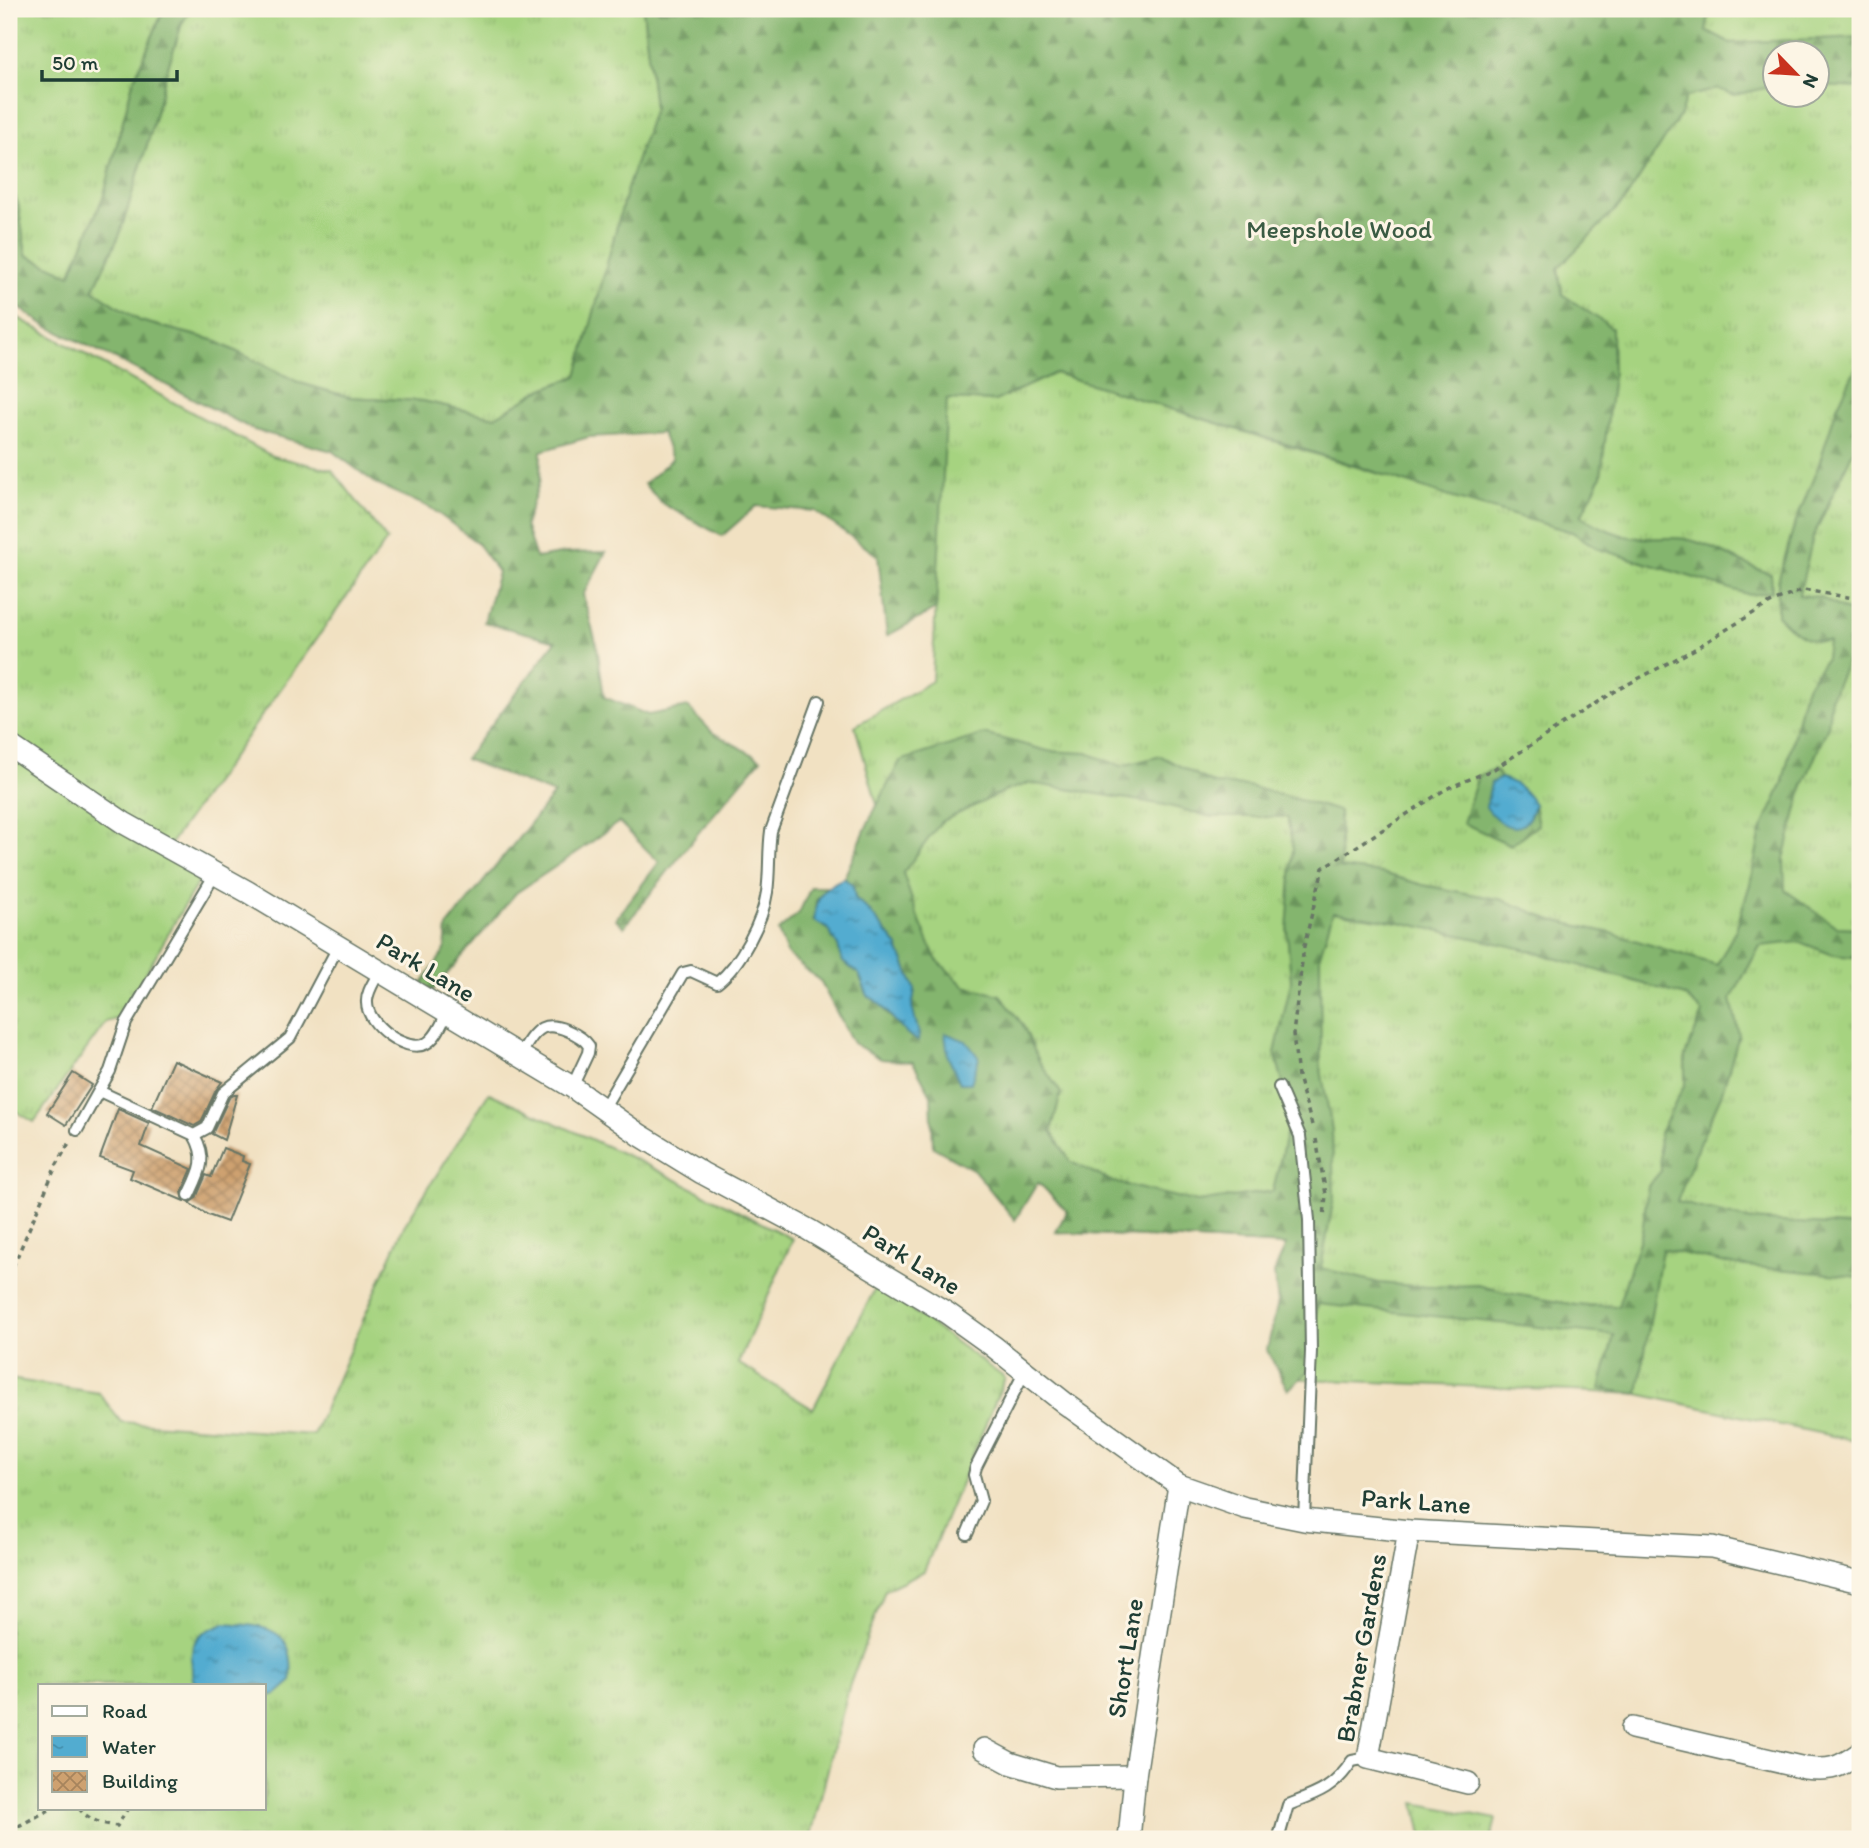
<svg xmlns="http://www.w3.org/2000/svg" width="1869" height="1848" font-family="Itim,sans-serif">
<defs>
<pattern id="grass-tufts" width="24" height="20" patternUnits="userSpaceOnUse" patternTransform="scale(1.75)"><rect width="24" height="20" fill="#a6d380"/><path d="M3 7l-1-3M5 7V3M7 7l1-3M15 17l-1-3M17 17v-4M19 17l1-3" fill="none" stroke="#8eb66f"/></pattern>
<pattern id="forest-firs" width="22" height="20" patternUnits="userSpaceOnUse" patternTransform="scale(1.75)"><rect width="22" height="20" fill="#84b56e"/><path d="M5 1l3.5 6h-7zM16 11l3.5 6h-7z" fill="#6b945b"/></pattern>
<pattern id="water-ripples" width="26" height="14" patternUnits="userSpaceOnUse" patternTransform="scale(1.75)"><rect width="26" height="14" fill="#52acd0"/><path d="M2 4q2-2 4 0t4 0M15 11q2-2 4 0t4 0" fill="none" stroke="#438daa"/></pattern>
<pattern id="building-cross-hatch" width="8" height="8" patternUnits="userSpaceOnUse" patternTransform="scale(1.75)"><rect width="8" height="8" fill="#cea170"/><path d="M0 0l8 8M0 8l8-8" fill="none" stroke="#a7845d"/></pattern>
</defs>
<rect width="100%" height="100%" fill="#fcf5e5"/>
<filter id="ink" filterUnits="userSpaceOnUse"><feTurbulence type="fractalNoise" baseFrequency=".0143" numOctaves="2"/><feDisplacementMap in="SourceGraphic" scale="14" xChannelSelector="R" yChannelSelector="G"/><feConvolveMatrix kernelMatrix="1 2 1 2 8 2 1 2 1" color-interpolation-filters="sRGB"/></filter>
<filter id="wash" filterUnits="userSpaceOnUse"><feTurbulence type="fractalNoise" baseFrequency=".00686" numOctaves="4" result="noise"/><feDisplacementMap in="SourceGraphic" scale="28" xChannelSelector="R" yChannelSelector="G"/><feGaussianBlur stdDeviation="1.57" result="paint"/><feColorMatrix in="noise" values="0 0 0 0 0 0 0 0 0 0 0 0 0 0 0 0 0 1.4 0 .05"/><feComposite in="paint" operator="in"/></filter>
<g filter="url(#wash)">
<rect width="100%" height="100%" fill="#f1e1c2"/>
<g fill="url(#grass-tufts)" stroke="#62885a" stroke-width="2" fill-rule="evenodd">
<path d="M9,9H164L133,82L104,195L70,276L26,255L18,203L9,185Z"/>
<path d="M191,9H643L654,108L577,376L538,391L495,417L423,401L349,397L300,383L213,340L140,321L93,290L120,234L150,135L167,70L182,23Z"/>
<path d="M1710,9H1860V1442L1638,1394L1284,1378L1286,1245L1056,1232L1067,1211L1038,1182L1061,1093L941,991L906,908L855,726L932,681L946,399L995,401L1055,373C1227,426 1399,482 1572,532L1601,476L1562,294L1558,268L1625,200L1706,31ZM1774,52H1816V94H1774Z"/>
<path d="M9,313L272,456L332,470L387,540L168,847L202,875L120,1018L106,1022L34,1122L9,1107Z"/>
<path d="M489,1093L639,1161L793,1239L738,1363L813,1409L877,1285L1005,1378L924,1571L885,1590L849,1687L810,1839H9V1379L99,1393L121,1422L313,1435L404,1226ZM40,1685H264V1808H40Z"/>
<path d="M1415,1803L1496,1819L1491,1839H1423Z"/>
</g>
<g fill="url(#forest-firs)" stroke="#527951" stroke-width="2" fill-rule="evenodd">
<path d="M164,9H191L182,23L167,70L150,135L120,234L93,290L140,321L213,340L300,383L349,397L423,401L495,417L538,391L577,376L626,192L654,108L643,9H1710L1706,31L1729,43L1860,37V88L1817,86L1816,52H1774V86L1735,95L1718,89L1686,97L1680,115L1625,200L1558,268L1562,294L1612,328L1613,375L1601,476L1581,516C1600,527 1619,537 1641,538C1656,539 1671,537 1685,539C1716,545 1741,565 1771,574L1772,592L1750,595L1662,568L1599,549L1572,532L1450,497L1357,466L1055,373L995,401L947,399L936,609L887,636L878,556L815,511L756,506L722,536L663,504L644,484L672,459L662,433L589,437L541,451L540,480L525,525L536,558L566,553L606,552L583,595L597,646L604,697L648,715L688,707L713,733L761,759L703,827L624,927L616,919L659,862L619,822L582,849L516,893L425,1000L415,994L445,950L447,927L554,794L465,759L556,641L484,622L498,572L476,542L431,508L378,485L332,451L254,430L118,360L46,326L9,301V185L18,203L26,255L70,275L104,195L133,82Z"/>
<path d="M1860,359V436L1813,537L1799,595L1820,597L1844,610L1860,612V643L1848,641V659L1831,697L1828,726L1802,788L1784,859L1785,890L1837,927L1860,928V958L1833,955L1800,942L1760,946L1731,999L1739,1035L1721,1096L1699,1144L1677,1202L1751,1220L1860,1227V1277L1735,1265L1662,1249L1638,1394L1600,1389L1614,1335L1318,1304L1310,1336L1309,1370L1288,1390L1267,1350L1278,1302L1274,1273L1286,1245L1056,1232L1067,1211L1038,1182L1015,1220L974,1170L933,1147L931,1095L913,1062L881,1059L853,1043L820,981L787,954L778,931L799,913L811,887H826L816,901L814,920L827,928L838,946L843,962L859,974L868,996L880,1002L888,1015L919,1034L912,1007L915,989L897,945L869,911L855,898L853,886L844,878L869,821L900,761L984,734L1048,751L1087,753L1121,766L1161,756L1214,784L1248,786L1339,811L1341,868L1382,873L1423,885L1503,900L1552,920L1611,933L1717,965L1736,929L1750,884L1761,831L1782,785L1805,689L1826,658L1828,641C1806,643 1792,631 1777,615L1778,581L1794,526L1818,467L1837,407ZM1030,783L1165,805L1211,817H1287L1293,848L1287,931L1291,982L1275,1053L1291,1112L1273,1191L1197,1202L1113,1182L1071,1162L1051,1131L1061,1093L1039,1061L1023,1025L1000,995L964,986L936,959L917,915L903,873L941,822L1005,791ZM1333,912L1399,922L1524,949L1685,996L1703,1013L1685,1056V1084L1659,1135L1661,1171L1648,1186L1642,1232L1618,1306L1576,1305L1508,1293L1478,1285L1427,1287L1379,1283L1321,1268L1334,1197L1332,1130L1321,1069L1320,955Z"/>
<path d="M1494,769L1501,778L1491,783L1531,815L1534,804L1538,825L1511,845L1463,823L1478,776Z"/>
</g>
<g fill="url(#water-ripples)" stroke="#387482" stroke-width="2">
<path d="M1501,778C1517,783 1525,790 1534,804C1526,838 1503,830 1486,807L1491,783Z"/>
<path d="M844,878L853,886L855,898L869,911L897,945L915,989L912,1007L919,1034L918,1041C896,1030 889,1006 868,996L859,974L843,962L838,946L827,928L814,921C817,894 821,889 844,878Z"/>
<path d="M945,1033L966,1041L979,1058L971,1083H960L948,1057Z"/>
<path d="M225,1623C270,1626 296,1629 291,1682L277,1694L264,1697V1685H197C192,1680 192,1676 192,1669C189,1638 198,1634 225,1623Z"/>
</g>
<g id="blocks">
<g fill="url(#building-cross-hatch)">
<path d="M173,1060L222,1082L216,1090L201,1122L194,1126L152,1107Z"/>
<path d="M73,1073L92,1085L66,1125L47,1113Z"/>
<path d="M234,1095H237L224,1140L212,1134L229,1098Z"/>
<path d="M118,1109L149,1123L141,1146L192,1169L182,1192L184,1201L130,1178L133,1170L100,1158Z"/>
<path d="M223,1148L243,1156L242,1161L250,1164L227,1222L208,1215L189,1203L196,1198L206,1175L211,1177Z"/>
</g>
</g>
</g>
<g filter="url(#ink)">
<use href="#blocks" fill-opacity="0" stroke="#687666" stroke-width="2"/>
<g fill="none" stroke-linecap="round" stroke-linejoin="round">
<g stroke="#687666" stroke-width="14">
<g id="service">
<path d="M379,972C374,982 366,993 367,1003C367,1024 405,1053 425,1044C436,1039 442,1023 447,1013"/>
<path d="M520,1056C525,1047 532,1033 542,1028C555,1022 582,1035 589,1046L588,1053L572,1087"/>
<path d="M1279,1087L1300,1136L1309,1220L1311,1351L1304,1520"/>
<path d="M99,1091L194,1135L207,1128L223,1093L290,1038L338,947"/>
<path d="M603,1109L683,973L691,971L717,983C740,965 763,921 767,892C770,872 768,852 771,831L819,701"/>
<path d="M77,1130L110,1071L126,1023L215,874"/>
<path d="M189,1195C200,1172 208,1159 194,1135"/>
<path d="M967,1534L981,1501L974,1475L976,1467L1025,1371"/>
<path d="M1280,1833L1288,1805C1317,1794 1334,1789 1352,1761L1368,1758"/>
</g>
</g>
<g stroke="#687666" stroke-width="24">
<g id="minor">
<path d="M9,745L124,823L248,892L572,1087L640,1135L702,1173L809,1230L947,1313L993,1346L1066,1404L1179,1485L1245,1508L1304,1520L1409,1531L1712,1547L1860,1582"/>
<path d="M1409,1531L1368,1758L1468,1783"/>
<path d="M1632,1728L1805,1768C1830,1771 1839,1768 1860,1753"/>
<path d="M984,1749L1010,1763L1056,1777L1135,1776"/>
<path d="M1129,1839L1135,1776L1179,1485"/>
</g>
</g>
<g stroke="#687666" stroke-width="3.5" stroke-dasharray="5 5" stroke-linecap="butt">
<path d="M1312,1125L1298,1077L1293,1034L1304,946L1323,868L1446,789L1494,769L1613,692L1693,650L1770,603L1803,590L1860,599"/>
<path d="M1316,1139L1326,1194L1324,1218"/>
<path d="M9,1276L55,1168L70,1141"/>
<path d="M79,1808C87,1820 103,1824 117,1826L128,1808"/>
<path d="M9,1831L53,1808"/>
</g>
<use href="#service" stroke="#fff" stroke-width="10"/>
<use href="#minor" stroke="#fff" stroke-width="21"/>
</g>
</g>
<g text-anchor="middle" dominant-baseline="central" stroke-width="6" stroke-linejoin="round" paint-order="stroke">
<g font-size="26" fill="#3a5b43" stroke="#fcf5e5">
<text x="1339" y="229">Meepshole Wood</text>
</g>
<g font-size="26" fill="#1f3d34" stroke="#fcf5e5">
<text transform="translate(426 967) rotate(31)">Park Lane</text>
<text transform="translate(912 1259) rotate(32)">Park Lane</text>
<text transform="translate(1416 1501) rotate(4)">Park Lane</text>
<text transform="translate(1361 1648) rotate(-80)">Brabner Gardens</text>
<text transform="translate(1125 1658) rotate(-81)">Short Lane</text>
</g>
</g>
<rect width="1869" height="1848" fill="none" stroke="#fcf5e5" stroke-width="35"/>
<rect x="38" y="1684" width="228" height="126" fill="#fcf5e5" stroke="#a4ab9e" stroke-width="2"/>
<rect x="52" y="1706" width="35" height="10" fill="#ffffff" stroke="#a4ab9e" stroke-width="2"/>
<text x="102" y="1718" font-size="21" fill="#1f3d34">Road</text>
<rect x="52" y="1736" width="35" height="21" fill="url(#water-ripples)" stroke="#a4ab9e" stroke-width="2"/>
<text x="102" y="1754" font-size="21" fill="#1f3d34">Water</text>
<rect x="52" y="1771" width="35" height="21" fill="url(#building-cross-hatch)" stroke="#a4ab9e" stroke-width="2"/>
<text x="102" y="1788" font-size="21" fill="#1f3d34">Building</text>
<g transform="translate(1796 74) rotate(115)"><circle r="33" fill="#fcf5e5" stroke="#a4ab9e" stroke-width="2"/>
<path d="M0-5L12 26L0 18L-12 26Z" fill="#c8321e"/>
<text y="-10" font-size="19" font-weight="bold" text-anchor="middle" fill="#1f3d34">N</text>
</g>
<path d="M42 70v10h135v-10" fill="none" stroke="#1f3d34" stroke-width="3.5"/>
<text x="52" y="70" font-size="21" fill="#1f3d34" stroke="#fcf5e5" stroke-width="5" paint-order="stroke">50 m</text>
</svg>
